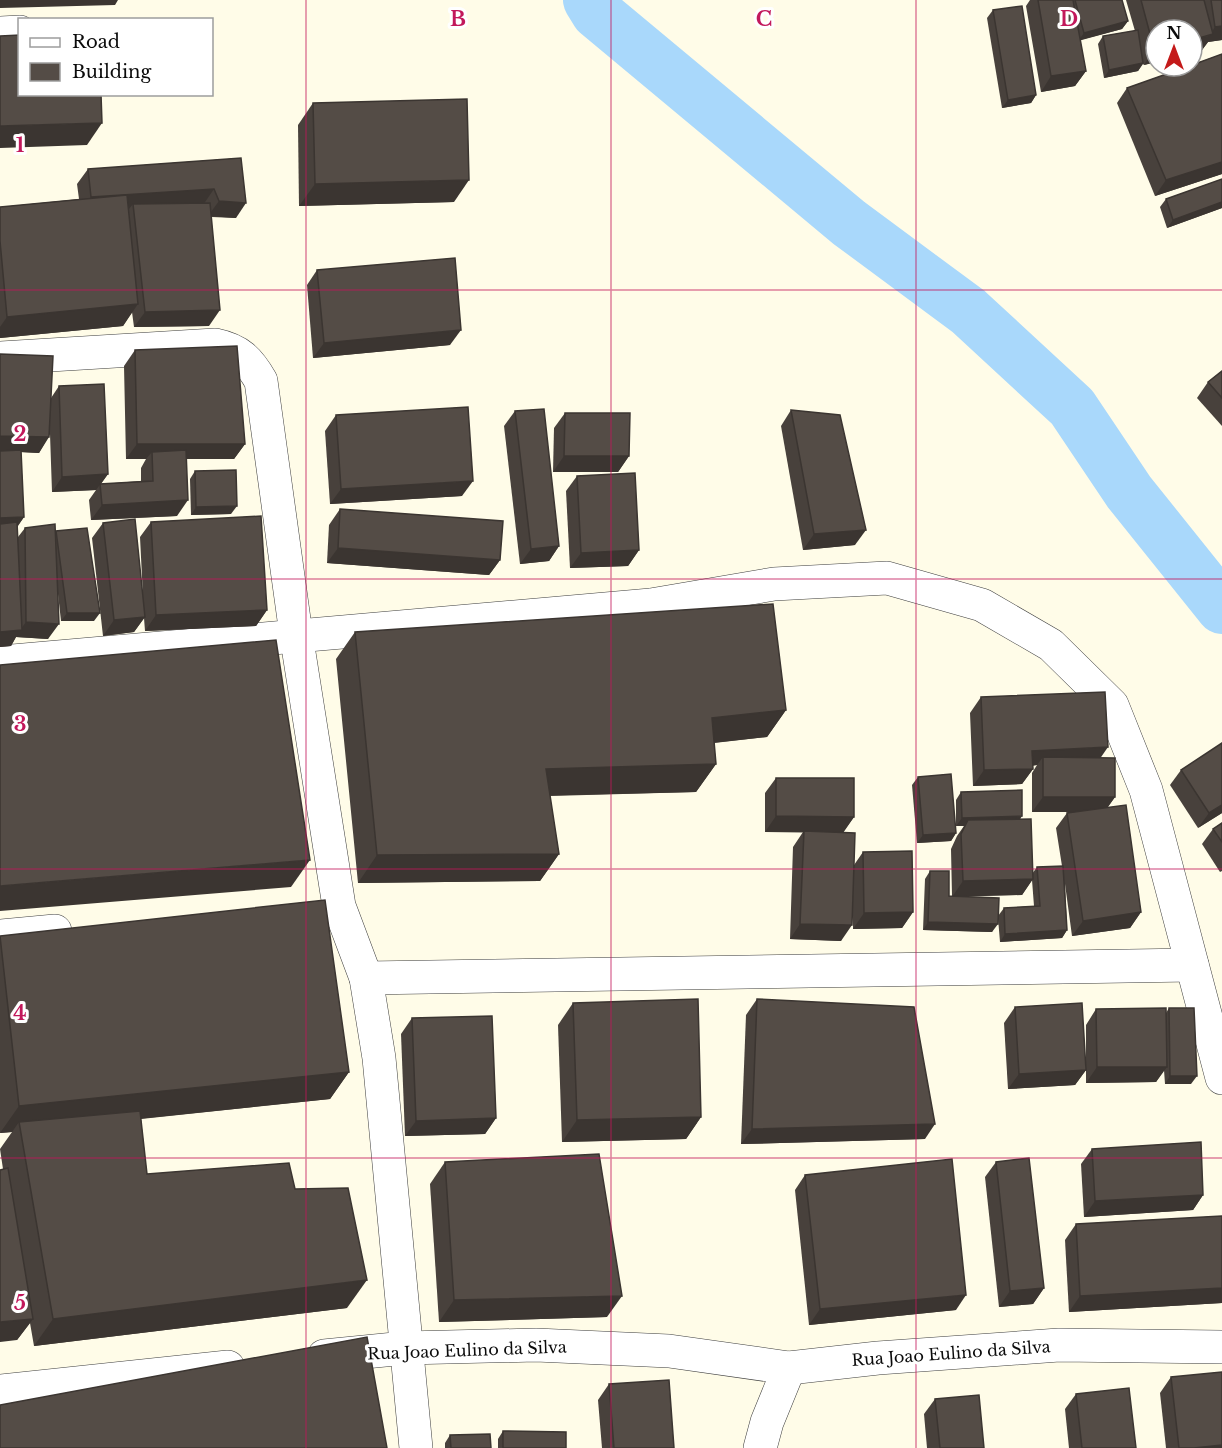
<svg xmlns="http://www.w3.org/2000/svg" width="1222" height="1448" font-family="'Libre Baskerville',serif">
<rect width="100%" height="100%" fill="#fffce8"/>
<g fill="none" stroke-linecap="round" stroke-linejoin="round">
<path stroke="#a9d8fb" stroke-width="52" d="M589,0L597,13L849,223L968,311L1072,407L1129,492L1222,608"/>
<g stroke="#3e3e3e" stroke-width="34">
<g id="minor">
<path d="M0,33L20,32"/>
<path d="M0,358L215,345C239,350 249,360 261,381L296,634L339,906L366,978L379,1058L416,1448"/>
<path d="M0,662L651,605L774,584L887,578L982,605L1051,645L1112,705L1146,790L1222,1078"/>
<path d="M0,936L55,931"/>
<path d="M366,978L1192,965"/>
<path d="M324,1356L405,1348L536,1345L669,1351L789,1368L878,1358L1059,1345L1222,1347"/>
<path d="M0,1391L228,1367"/>
<path d="M760,1448L767,1422L789,1368"/>
</g>
</g>
<use href="#minor" stroke="#fff" stroke-width="33"/>
</g>
<g fill="#48413c" fill-rule="evenodd">
<path d="M1030,0H1122L1128,21L1122,29L1080,40L1086,71L1075,86L1041,92L1026,6Z"/>
<path d="M1126,0H1222V40L1208,42L1202,50L1156,30V62L1144,65L1143,64L1138,71L1104,78L1098,44L1103,36L1135,31Z"/>
<path d="M993,10L1036,95L1031,103L1002,108L987,18Z"/>
<path d="M1222,54V174L1155,196L1117,103L1127,88Z"/>
<path d="M313,103L454,202L299,206L298,125Z"/>
<path d="M241,158L236,218L212,217L209,326L134,327L132,312L123,326L0,338V207L79,199L77,184L88,169Z"/>
<path d="M1222,179V208L1167,228L1160,207L1166,199Z"/>
<path d="M317,270L450,345L313,358L307,285Z"/>
<path d="M135,350L245,444L234,459H186L177,516L91,520L89,500L96,490L52,492L50,434L39,453L21,452L24,517L18,526V537L25,528L55,532L56,531L94,621H61L58,594L48,639L16,637L11,646L0,647V354L51,398L59,386L108,474L101,484L141,481V468L146,459H126L124,366Z"/>
<path d="M1222,371V426L1197,398L1208,382Z"/>
<path d="M791,410L855,545L803,550L781,426Z"/>
<path d="M515,411L559,546L549,561L520,564L504,426Z"/>
<path d="M565,413L629,456L618,472H553L554,428Z"/>
<path d="M336,415L462,496L330,504L325,431Z"/>
<path d="M195,471L231,514L191,515L190,479Z"/>
<path d="M577,476L639,550L628,566L570,568L566,491Z"/>
<path d="M340,509L500,560L489,575L327,563L329,525Z"/>
<path d="M151,522L267,610L256,626L145,631L144,618L134,632L103,636L92,538L103,523L143,597L140,537Z"/>
<path d="M355,632L786,710L767,737L714,743L716,764L696,792L550,796L559,854L540,881L358,883L336,659Z"/>
<path d="M981,697L1100,758L1115,797L1108,807L1141,912L1130,928L1072,936L1065,884L1067,930L1062,938L1000,942L998,918L992,932L923,930L925,879L930,871L949,896H952L951,849L957,836L964,826H956V800L961,792L1021,819L1032,874L1037,867L1062,866L1056,828L1067,813L1074,812H1032V773L1037,765L1032,766L1033,769L1022,784L973,786L970,713ZM1032,880L1034,906L1004,908L998,916L961,896L1022,895Z"/>
<path d="M1181,770L1222,813L1198,828L1170,785Z"/>
<path d="M918,777L956,833L951,841L917,843L912,785Z"/>
<path d="M776,778L854,817L843,832L854,865L863,852L913,912L902,928L853,929V897L841,941L790,939L793,847L803,832H765V793Z"/>
<path d="M1222,823V871L1220,872L1202,844L1213,829Z"/>
<path d="M0,936L349,1072L330,1099L141,1119L147,1174L295,1189L347,1308L34,1346L30,1323L17,1340L3,1169L0,1149L12,1132L0,1133Z"/>
<path d="M757,999L925,1139L741,1144L746,1015Z"/>
<path d="M573,1003L701,1117L686,1139L562,1142L558,1025Z"/>
<path d="M1015,1007L1086,1070L1075,1085L1008,1089L1004,1023Z"/>
<path d="M1169,1008L1191,1084H1165L1164,1070L1156,1082L1086,1083V1025L1096,1009L1166,1013Z"/>
<path d="M412,1018L496,1118L485,1134L405,1136L401,1034Z"/>
<path d="M1092,1149L1203,1195L1193,1210L1084,1217L1081,1164Z"/>
<path d="M445,1162L607,1317L439,1322L430,1184Z"/>
<path d="M996,1162L1044,1288L1033,1304L999,1307L985,1177Z"/>
<path d="M805,1175L956,1310L809,1325L795,1190Z"/>
<path d="M1222,1216V1303L1069,1312L1065,1240L1076,1224Z"/>
<path d="M1171,1377L1222,1448H1166L1160,1393Z"/>
<path d="M609,1384L674,1448H602L598,1400Z"/>
<path d="M1076,1394L1136,1448H1069L1065,1409Z"/>
<path d="M935,1399L984,1448H927L924,1414Z"/>
<path d="M503,1431L566,1448H498V1439Z"/>
<path d="M450,1435L491,1448H445V1443Z"/>
</g>
<g fill="#3b3531">
<path d="M0,0H118L115,5L0,8Z"/>
<path d="M1128,21L1122,29L1078,41L1084,33Z"/>
<path d="M1222,26V40L1208,42L1202,50L1192,53V40L1209,36L1215,27Z"/>
<path d="M1154,49H1156V62L1144,65Z"/>
<path d="M1143,63L1138,71L1104,78L1109,70Z"/>
<path d="M1086,71L1075,86L1041,92L1051,76Z"/>
<path d="M1036,95L1031,103L1002,108L1008,100Z"/>
<path d="M102,123L87,145L0,148V126Z"/>
<path d="M1222,162V174L1155,196L1166,180Z"/>
<path d="M469,180L454,202L299,206L315,184Z"/>
<path d="M214,189L203,205L133,204L129,209L80,212L91,197Z"/>
<path d="M219,201L246,203L236,218L208,216Z"/>
<path d="M1222,202V208L1167,228L1173,220Z"/>
<path d="M138,304L123,326L0,338V327L7,317Z"/>
<path d="M220,310L209,326L134,327L145,312Z"/>
<path d="M461,330L450,345L313,358L324,343Z"/>
<path d="M0,436L49,437L39,453L0,451Z"/>
<path d="M137,444H245L234,459H152V452L146,459H126Z"/>
<path d="M564,456H629L618,472H553Z"/>
<path d="M108,474L96,490L52,492L62,477Z"/>
<path d="M473,481L462,496L330,504L341,489Z"/>
<path d="M188,500L177,516L91,520L102,505Z"/>
<path d="M237,506L231,514L191,515L196,507Z"/>
<path d="M24,517L13,532L0,533V518Z"/>
<path d="M866,530L855,545L803,550L814,534Z"/>
<path d="M559,546L549,561L520,564L531,549Z"/>
<path d="M338,548L500,560L489,575L327,563Z"/>
<path d="M639,550L628,566L570,568L581,553Z"/>
<path d="M267,610L256,626L145,631L156,615Z"/>
<path d="M67,613H100L94,621H61Z"/>
<path d="M145,617L134,632L103,636L114,620Z"/>
<path d="M26,622L59,624L48,639L16,637L11,646L0,647V632L20,630Z"/>
<path d="M786,710L767,737L693,745L712,718Z"/>
<path d="M1108,747L1097,763L1043,757L1037,765L1021,766L1032,751Z"/>
<path d="M716,764L696,792L527,796L546,769Z"/>
<path d="M1033,769L1022,784L973,786L984,770Z"/>
<path d="M1043,797H1115L1104,812H1032Z"/>
<path d="M1222,805V813L1198,828L1209,813Z"/>
<path d="M776,816L854,817L843,833L765,832Z"/>
<path d="M1022,816L1017,824L968,820L964,826H956L962,818Z"/>
<path d="M956,833L951,841L917,843L923,835Z"/>
<path d="M559,854L540,881L358,883L377,855Z"/>
<path d="M310,860L291,887L0,911V886Z"/>
<path d="M1033,879L1022,895L952,897L963,881Z"/>
<path d="M913,912L902,928L853,929L864,913Z"/>
<path d="M1141,912L1130,928L1072,936L1083,921Z"/>
<path d="M928,922L998,924L992,932L923,930Z"/>
<path d="M800,924L852,925L841,941L790,939Z"/>
<path d="M1067,930L1062,938L1000,942L1005,934Z"/>
<path d="M1097,1067H1167L1156,1082L1086,1083Z"/>
<path d="M1086,1070L1075,1085L1008,1089L1019,1074Z"/>
<path d="M349,1072L330,1099L21,1131L19,1122L12,1132L0,1133L19,1106Z"/>
<path d="M1170,1076H1197L1191,1084H1165Z"/>
<path d="M701,1117L686,1139L562,1142L577,1120Z"/>
<path d="M496,1118L485,1134L405,1136L416,1121Z"/>
<path d="M935,1124L925,1139L741,1144L752,1129Z"/>
<path d="M1203,1195L1193,1210L1084,1217L1095,1201Z"/>
<path d="M367,1280L347,1308L34,1346L53,1319Z"/>
<path d="M1044,1288L1033,1304L999,1307L1010,1291Z"/>
<path d="M1222,1288V1303L1069,1312L1080,1296Z"/>
<path d="M966,1295L956,1310L809,1325L820,1309Z"/>
<path d="M622,1296L607,1317L439,1322L454,1300Z"/>
<path d="M33,1319L17,1340L0,1342V1322Z"/>
<path d="M1222,1445V1448H1194Z"/>
</g>
<g fill="#544c46" stroke="#3b3531" stroke-width="1.5">
<path d="M1038,0H1073L1086,71L1051,76Z"/>
<path d="M1075,0H1122L1128,21L1084,33Z"/>
<path d="M1141,0H1204L1213,34L1192,40V30H1156V49H1154Z"/>
<path d="M1211,0H1222V26L1215,27Z"/>
<path d="M1022,6L1036,95L1008,100L993,10Z"/>
<path d="M1138,30L1143,63L1109,70L1103,36Z"/>
<path d="M20,35V94H101L102,123L0,126V36Z"/>
<path d="M1222,54V162L1166,180L1127,88L1189,66H1192V65Z"/>
<path d="M467,99L469,180L315,184L313,103Z"/>
<path d="M241,158L246,203L219,201L214,189L91,197L88,169Z"/>
<path d="M1222,179V202L1173,220L1166,199Z"/>
<path d="M127,195L138,304L7,317L0,241V207Z"/>
<path d="M210,203L220,310L145,312L133,204Z"/>
<path d="M455,258L461,330L324,343L317,270Z"/>
<path d="M237,346L245,444H137L135,350Z"/>
<path d="M0,354L53,356L49,437L0,436Z"/>
<path d="M1222,371V398L1208,382Z"/>
<path d="M104,384L108,474L62,477L59,386Z"/>
<path d="M468,407L473,481L341,489L336,415Z"/>
<path d="M544,409L559,546L531,549L515,411Z"/>
<path d="M791,410L840,415L866,530L814,534Z"/>
<path d="M565,413H630L629,456H564Z"/>
<path d="M21,450L24,517L0,518V451Z"/>
<path d="M186,450L188,500L102,505L100,484L153,481L152,452Z"/>
<path d="M236,470L237,506L196,507L195,471Z"/>
<path d="M635,473L639,550L581,553L577,476Z"/>
<path d="M340,509L503,521L500,560L338,548Z"/>
<path d="M261,516L267,610L156,615L151,522Z"/>
<path d="M135,519L145,617L114,620L103,523Z"/>
<path d="M17,522L22,630L0,632V524Z"/>
<path d="M55,524L59,624L26,622L25,528Z"/>
<path d="M87,528L100,613H67L56,531Z"/>
<path d="M773,604L786,710L712,718L716,764L546,769L559,854L377,855L355,632Z"/>
<path d="M276,640L310,860L0,886V665Z"/>
<path d="M1105,692L1108,747L1032,751L1033,769L984,770L981,697Z"/>
<path d="M1222,743V805L1209,813L1181,770Z"/>
<path d="M1043,757L1115,758V797H1043Z"/>
<path d="M951,774L956,833L923,835L918,777Z"/>
<path d="M776,778H854V817L776,816Z"/>
<path d="M1022,790V816L962,818L961,792Z"/>
<path d="M1126,805L1141,912L1083,921L1067,813Z"/>
<path d="M1031,819L1033,879L963,881L961,834L968,820Z"/>
<path d="M1222,823V842L1213,829Z"/>
<path d="M804,831L855,833L852,925L800,924Z"/>
<path d="M912,851L913,912L864,913L863,852Z"/>
<path d="M1063,866L1067,930L1005,934L1004,908L1040,906L1037,867Z"/>
<path d="M930,871H949V896L999,898L998,924L928,922Z"/>
<path d="M325,900L349,1072L19,1106L0,936Z"/>
<path d="M698,999L701,1117L577,1120L573,1003Z"/>
<path d="M757,999L914,1007L935,1124L752,1129Z"/>
<path d="M1082,1003L1086,1070L1019,1074L1015,1007Z"/>
<path d="M1166,1008L1167,1067H1097L1096,1009Z"/>
<path d="M1169,1008H1194L1197,1076H1170Z"/>
<path d="M492,1016L496,1118L416,1121L412,1018Z"/>
<path d="M140,1111L147,1174L289,1163L295,1189L348,1188L367,1280L53,1319L19,1122Z"/>
<path d="M1201,1142L1203,1195L1095,1201L1092,1149Z"/>
<path d="M599,1154L622,1296L454,1300L445,1162Z"/>
<path d="M1029,1158L1044,1288L1010,1291L996,1162Z"/>
<path d="M952,1159L966,1295L820,1309L805,1175Z"/>
<path d="M8,1168L33,1319L0,1322V1170Z"/>
<path d="M1222,1216V1288L1080,1296L1076,1224Z"/>
<path d="M367,1337L387,1448H0V1405Z"/>
<path d="M1222,1372V1445L1194,1448H1179L1171,1377Z"/>
<path d="M669,1380L674,1448H614L609,1384Z"/>
<path d="M1129,1388L1136,1448H1082L1076,1394Z"/>
<path d="M979,1395L984,1448H940L935,1399Z"/>
<path d="M503,1431L566,1432V1448H503Z"/>
<path d="M490,1434L491,1448H451L450,1435Z"/>
</g>
<path fill="none" stroke="#c2185b" stroke-width="1.5" stroke-opacity="0.55" d="M306,0V1448M611,0V1448M916,0V1448M0,290H1222M0,579H1222M0,869H1222M0,1158H1222"/>
<g text-anchor="middle" dominant-baseline="central" stroke-width="6" stroke-linejoin="round" paint-order="stroke">
<g font-size="16" fill="#0b0b0b" stroke="#fff">
<text transform="translate(467 1350) rotate(-2)">Rua Joao Eulino da Silva</text>
<text transform="translate(951 1353) rotate(-4)">Rua Joao Eulino da Silva</text>
</g>
</g>
<g font-size="20" text-anchor="middle" font-weight="bold" fill="#c2185b" stroke="#fff" stroke-width="6" stroke-linejoin="round" paint-order="stroke">
<text x="458" y="26">B</text>
<text x="764" y="26">C</text>
<text x="1069" y="26">D</text>
<text x="20" y="152">1</text>
<text x="20" y="441">2</text>
<text x="20" y="731">3</text>
<text x="20" y="1020">4</text>
<text x="20" y="1310">5</text>
</g>
<rect x="18" y="18" width="195" height="78" fill="#ffffff" stroke="#9d9d9d" stroke-width="1.5"/>
<rect x="30" y="38" width="30" height="9" fill="#ffffff" stroke="#9d9d9d" stroke-width="1.5"/>
<text x="72" y="48" font-size="18" fill="#0b0b0b">Road</text>
<rect x="30" y="63" width="30" height="18" fill="#544c46" stroke="#9d9d9d" stroke-width="1.5"/>
<text x="72" y="78" font-size="18" fill="#0b0b0b">Building</text>
<g transform="translate(1174 48)"><circle r="28" fill="#ffffff" stroke="#9d9d9d" stroke-width="1.5"/>
<path d="M0-4.5L10 22L0 15L-10 22Z" fill="#c41a1a"/>
<text y="-9" font-size="16" font-weight="bold" text-anchor="middle" fill="#0b0b0b">N</text>
</g>
</svg>
